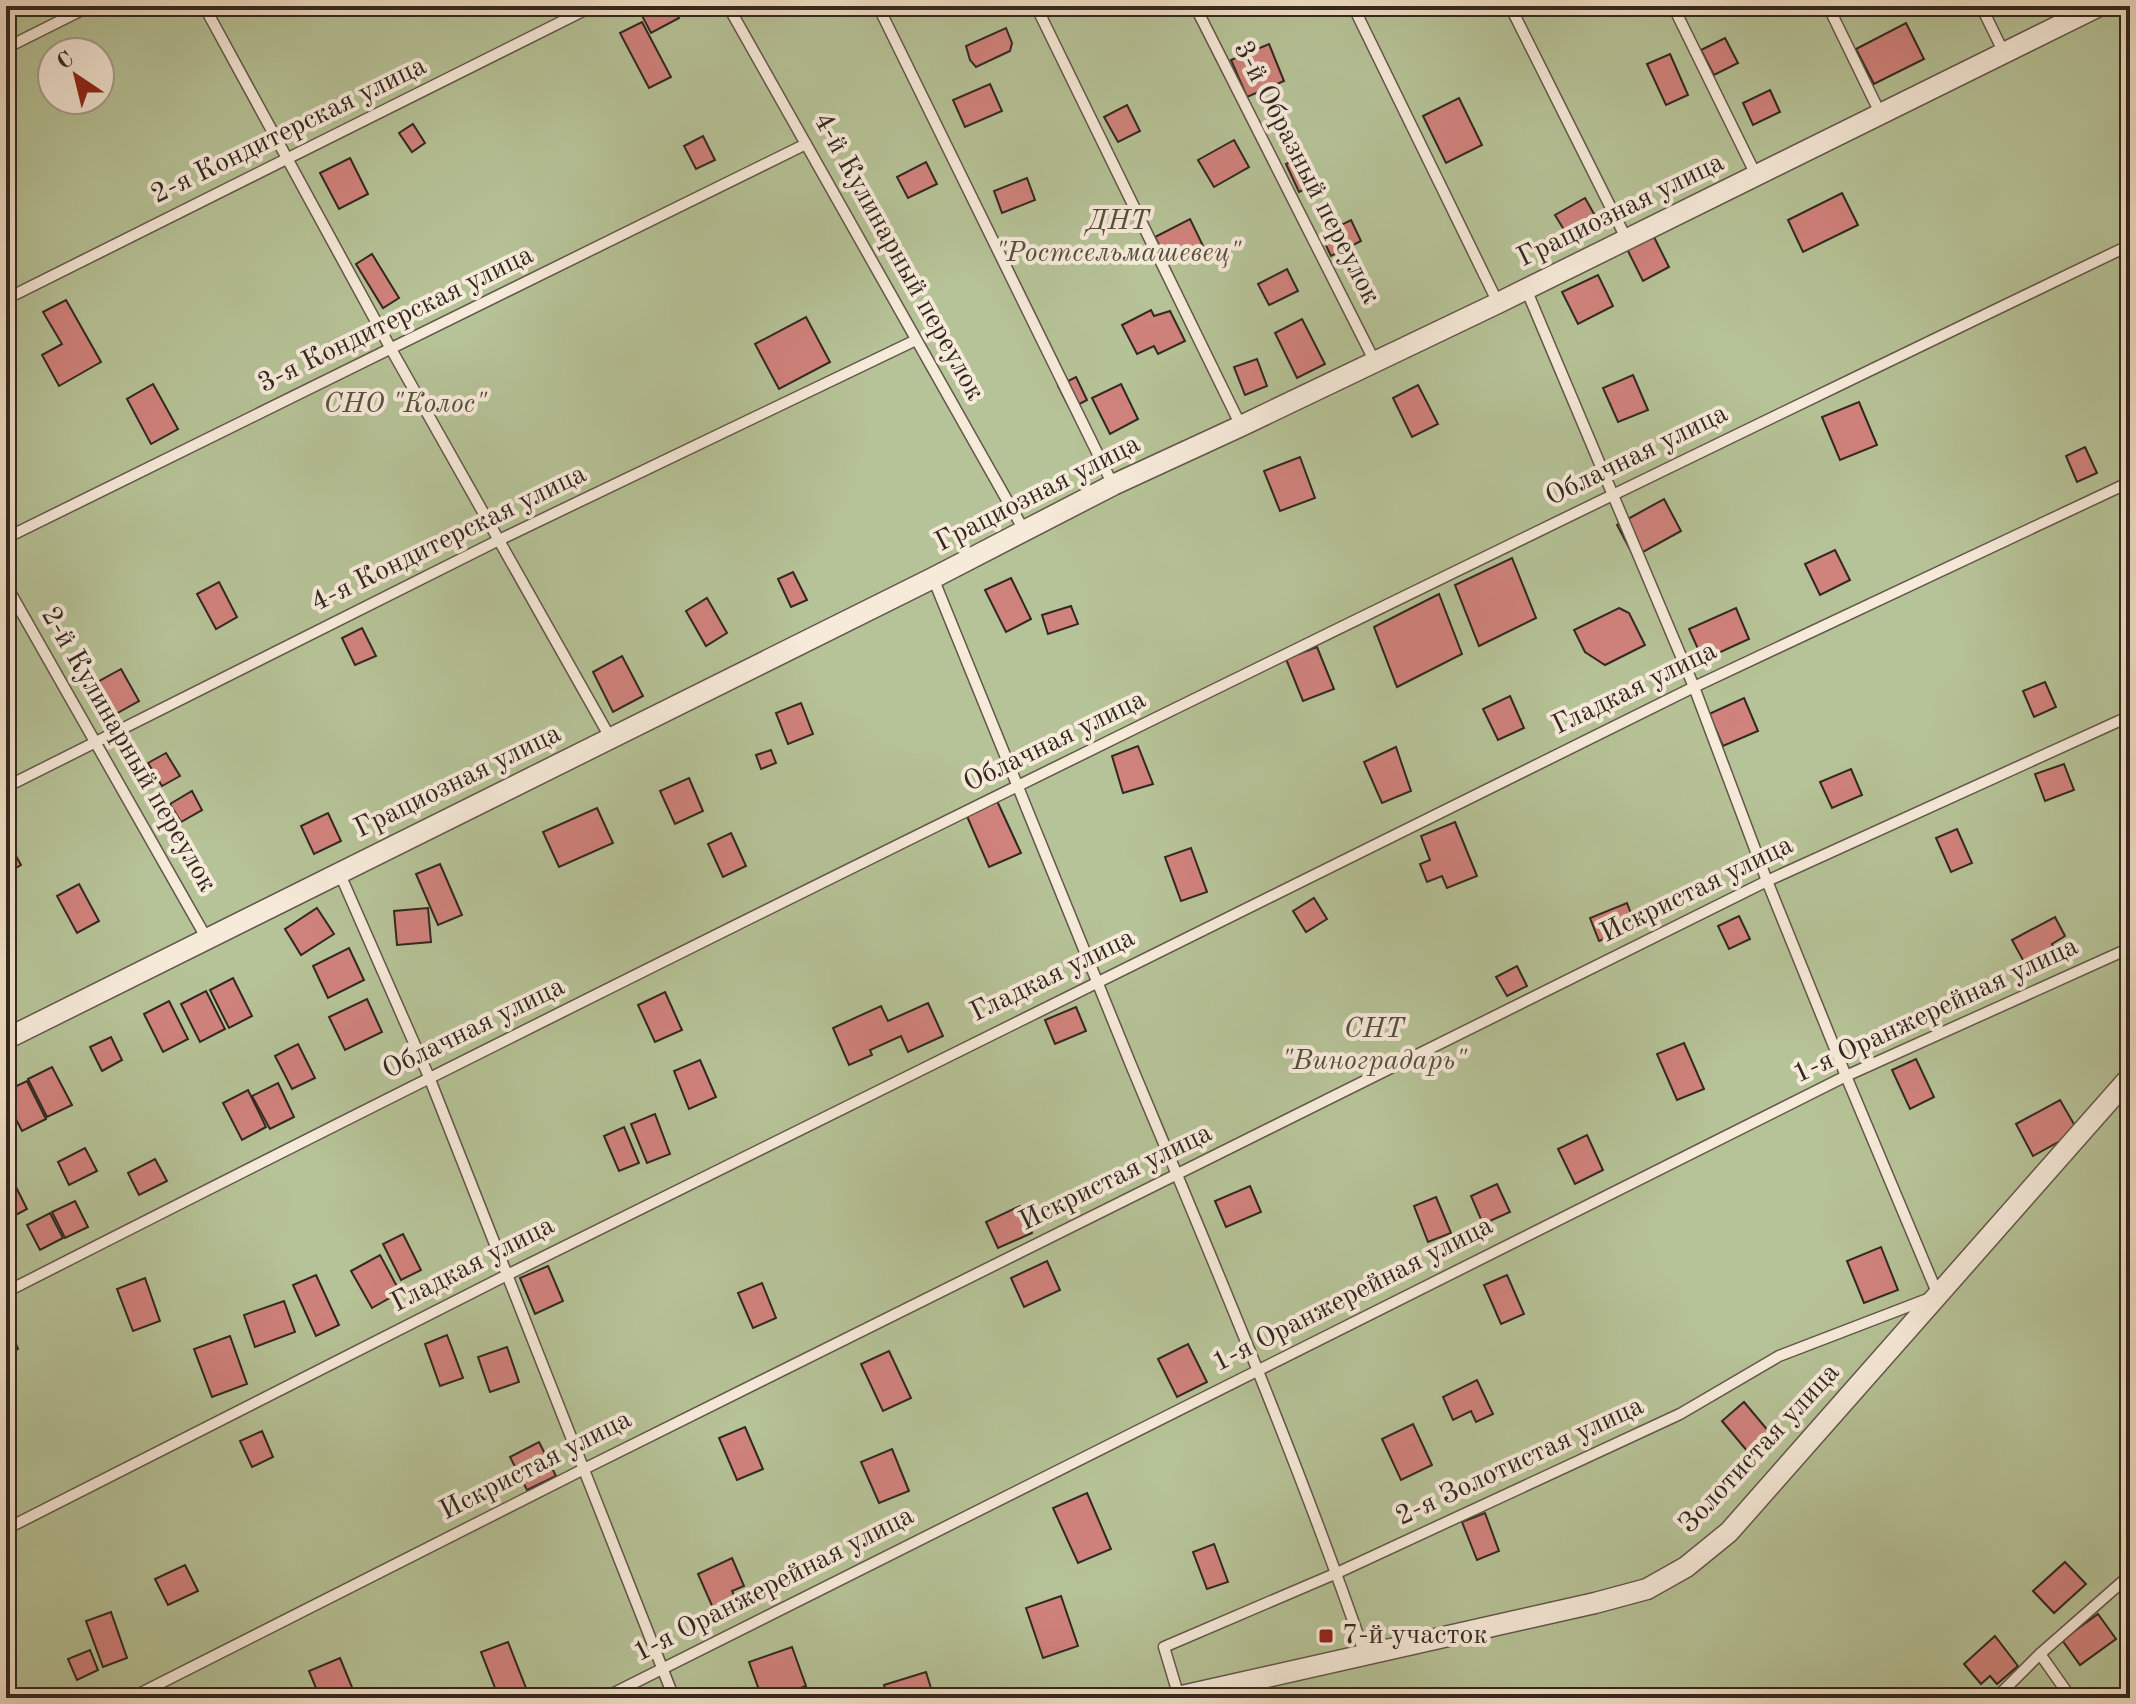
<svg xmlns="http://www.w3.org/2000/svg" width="2136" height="1704" font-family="'Old Standard TT',serif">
<rect width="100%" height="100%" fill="#f1dfc5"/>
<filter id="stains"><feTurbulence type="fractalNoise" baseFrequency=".0025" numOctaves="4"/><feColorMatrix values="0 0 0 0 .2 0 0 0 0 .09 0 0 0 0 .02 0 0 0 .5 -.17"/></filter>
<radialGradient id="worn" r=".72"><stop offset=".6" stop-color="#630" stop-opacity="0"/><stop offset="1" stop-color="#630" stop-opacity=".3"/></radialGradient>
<path fill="#b6c297" stroke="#74755c" stroke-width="2" fill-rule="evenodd" d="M6,6H2130V1698H6ZM52,52H100V100H52Z"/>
<g fill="#d0827c" stroke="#332821" stroke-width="2">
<path d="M637,6H673L679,18L651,33Z"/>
<path d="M642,22L671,77L649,88L620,33Z"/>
<path d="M1906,23L1924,59L1874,84L1856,49Z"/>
<path d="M1006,28L1012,43L1010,51L976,67L970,60L966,46Z"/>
<path d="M1725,38L1738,63L1714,75L1701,50Z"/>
<path d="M1269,44L1284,81L1247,97L1231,60Z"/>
<path d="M1670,54L1688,95L1666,105L1647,64Z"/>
<path d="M990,84L1002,111L965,127L953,100Z"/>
<path d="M1770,90L1780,112L1753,125L1743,103Z"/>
<path d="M1459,98L1482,145L1446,163L1423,116Z"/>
<path d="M1127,105L1140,131L1118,142L1104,117Z"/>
<path d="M413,124L425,143L412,152L399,133Z"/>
<path d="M703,136L715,160L696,169L684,146Z"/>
<path d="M1234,140L1249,167L1214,187L1198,160Z"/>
<path d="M1305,155L1318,183L1299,192L1286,164Z"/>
<path d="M350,158L368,194L339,209L320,173Z"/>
<path d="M926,162L937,184L908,198L897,177Z"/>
<path d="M1027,178L1035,200L1002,213L994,191Z"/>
<path d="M1842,193L1858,225L1803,252L1788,220Z"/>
<path d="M1585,198L1598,221L1569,238L1555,215Z"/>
<path d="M1190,219L1205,250L1181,262L1177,256L1167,261L1155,237Z"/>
<path d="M1351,220L1361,241L1331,256L1321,235Z"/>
<path d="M1653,235L1669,267L1643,281L1627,249Z"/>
<path d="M372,254L399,298L383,308L356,264Z"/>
<path d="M1287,269L1298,291L1269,305L1258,284Z"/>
<path d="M1598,275L1613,306L1578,324L1562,292Z"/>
<path d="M66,300L101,362L59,386L42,355L62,344L43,312Z"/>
<path d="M1151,310L1154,316L1170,311L1185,341L1158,354L1154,346L1137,354L1122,325Z"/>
<path d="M806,317L830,362L779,389L755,344Z"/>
<path d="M1302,319L1325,364L1297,378L1275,333Z"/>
<path d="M1257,359L1267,386L1245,395L1234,367Z"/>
<path d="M1633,375L1648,410L1618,422L1603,388Z"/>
<path d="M1076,377L1087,400L1070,409L1058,386Z"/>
<path d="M153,384L178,429L151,444L127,399Z"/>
<path d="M1121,384L1138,419L1110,434L1092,398Z"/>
<path d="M1418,385L1438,424L1412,437L1393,398Z"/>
<path d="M1859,402L1877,445L1840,460L1822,417Z"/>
<path d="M2085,447L2097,473L2077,482L2066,456Z"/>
<path d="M1300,457L1315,498L1280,511L1264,471Z"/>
<path d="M1664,499L1681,531L1634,557L1617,525Z"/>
<path d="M1835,550L1850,580L1820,595L1805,564Z"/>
<path d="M1512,558L1536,618L1479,646L1455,585Z"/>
<path d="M793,572L807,600L791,607L778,579Z"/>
<path d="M1011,578L1031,619L1006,632L985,590Z"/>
<path d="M219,582L237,617L216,629L197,594Z"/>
<path d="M1439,594L1462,654L1397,687L1374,627Z"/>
<path d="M707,598L727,633L706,646L686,611Z"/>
<path d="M1071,606L1078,624L1048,634L1042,615Z"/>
<path d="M1619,608L1629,613L1645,645L1605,665L1585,652L1574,630Z"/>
<path d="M1736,608L1749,639L1703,660L1689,629Z"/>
<path d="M362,628L376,656L355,665L342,638Z"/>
<path d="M1317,647L1334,689L1303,701L1286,659Z"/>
<path d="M622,656L643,696L613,712L593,672Z"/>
<path d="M121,669L139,701L112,716L94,684Z"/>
<path d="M2045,682L2056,707L2034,717L2023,691Z"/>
<path d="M1510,696L1524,728L1498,740L1483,709Z"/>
<path d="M1744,698L1758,731L1723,746L1709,714Z"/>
<path d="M801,703L813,734L788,744L776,713Z"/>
<path d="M1138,746L1153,784L1123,793L1112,756Z"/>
<path d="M1396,747L1411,791L1382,803L1364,762Z"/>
<path d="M771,750L776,763L761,769L756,755Z"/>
<path d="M166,753L180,776L162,786L148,763Z"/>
<path d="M2064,764L2074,790L2045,801L2035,774Z"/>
<path d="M1851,769L1862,795L1832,808L1820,782Z"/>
<path d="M689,778L703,811L675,824L660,791Z"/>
<path d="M192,791L202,810L181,822L170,804Z"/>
<path d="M997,801L1021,853L989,867L966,814Z"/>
<path d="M597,808L613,843L559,867L543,832Z"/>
<path d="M328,813L341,841L314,854L301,826Z"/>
<path d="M1455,822L1477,876L1447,888L1442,876L1427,882L1420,864L1430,860L1421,836Z"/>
<path d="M1957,829L1972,863L1951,872L1936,838Z"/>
<path d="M731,833L746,866L723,877L708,844Z"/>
<path d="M6,838L21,865L6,874Z"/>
<path d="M1191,848L1207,892L1181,901L1165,857Z"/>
<path d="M440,864L462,915L438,925L416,874Z"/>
<path d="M79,884L99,921L77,933L57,896Z"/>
<path d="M1314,898L1327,919L1306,932L1293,911Z"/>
<path d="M1627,903L1636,927L1599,941L1590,918Z"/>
<path d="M317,908L334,934L301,955L285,929Z"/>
<path d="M428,908L431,942L397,945L394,911Z"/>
<path d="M1739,916L1750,939L1729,949L1718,926Z"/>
<path d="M2055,917L2065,936L2052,944L2058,955L2029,971L2012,940Z"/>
<path d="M349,948L364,980L328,998L313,966Z"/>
<path d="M1517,966L1527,986L1507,996L1496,977Z"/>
<path d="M233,978L252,1016L229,1028L210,990Z"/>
<path d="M206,991L225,1029L200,1042L181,1004Z"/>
<path d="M665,992L682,1030L655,1042L638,1005Z"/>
<path d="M367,999L382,1032L345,1050L329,1017Z"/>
<path d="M169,1001L188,1039L163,1052L144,1014Z"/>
<path d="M928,1003L943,1036L908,1052L901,1036L870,1050L872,1055L849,1065L833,1028L881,1006L888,1021Z"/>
<path d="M1076,1007L1086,1031L1055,1044L1045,1020Z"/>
<path d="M111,1037L122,1060L102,1071L90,1047Z"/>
<path d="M1684,1043L1704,1089L1677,1100L1657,1054Z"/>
<path d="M298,1044L315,1078L292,1089L275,1056Z"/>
<path d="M1916,1059L1934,1097L1910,1109L1892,1070Z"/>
<path d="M700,1060L716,1097L689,1109L674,1071Z"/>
<path d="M52,1067L72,1105L47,1117L28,1079Z"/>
<path d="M27,1081L46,1119L22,1131L6,1100V1091Z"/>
<path d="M278,1083L294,1117L270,1129L252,1096Z"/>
<path d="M248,1090L266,1127L242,1140L223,1103Z"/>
<path d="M2060,1100L2078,1131L2033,1156L2016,1124Z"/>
<path d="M655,1114L670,1154L647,1163L631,1124Z"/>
<path d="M624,1127L639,1163L619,1171L604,1136Z"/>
<path d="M1587,1135L1603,1170L1575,1184L1558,1149Z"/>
<path d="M85,1148L97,1171L69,1185L58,1162Z"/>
<path d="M155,1159L167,1181L139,1195L128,1173Z"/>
<path d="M13,1181L27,1209L6,1220V1184Z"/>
<path d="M1497,1184L1510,1212L1483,1224L1471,1196Z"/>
<path d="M1250,1186L1261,1212L1226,1227L1215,1201Z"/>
<path d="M1436,1197L1451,1233L1428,1242L1414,1206Z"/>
<path d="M75,1201L88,1227L65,1238L52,1212Z"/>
<path d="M1020,1206L1032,1233L998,1248L986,1222Z"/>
<path d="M50,1213L63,1238L40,1250L27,1225Z"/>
<path d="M403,1234L421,1270L401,1280L383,1244Z"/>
<path d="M1881,1247L1898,1290L1864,1303L1847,1261Z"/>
<path d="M380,1255L400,1292L372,1308L351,1271Z"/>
<path d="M1047,1261L1060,1290L1024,1307L1011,1278Z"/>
<path d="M548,1266L563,1301L535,1314L520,1278Z"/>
<path d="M316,1275L339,1325L316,1336L293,1285Z"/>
<path d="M1507,1275L1524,1314L1501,1324L1484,1285Z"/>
<path d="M145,1278L160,1321L133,1331L117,1289Z"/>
<path d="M762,1283L776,1318L753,1328L738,1293Z"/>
<path d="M284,1301L295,1332L255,1347L244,1315Z"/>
<path d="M10,1330L18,1349L6,1354V1332Z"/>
<path d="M447,1335L463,1378L440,1386L425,1344Z"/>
<path d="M230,1336L247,1384L212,1397L194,1349Z"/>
<path d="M1188,1344L1207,1382L1177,1397L1158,1359Z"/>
<path d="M507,1347L519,1382L490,1392L478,1357Z"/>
<path d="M889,1351L911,1398L883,1411L861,1364Z"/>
<path d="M1477,1380L1493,1414L1476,1422L1471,1411L1453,1420L1443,1397Z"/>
<path d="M1744,1402L1770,1433L1748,1452L1722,1421Z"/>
<path d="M1413,1424L1432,1465L1401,1480L1382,1439Z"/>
<path d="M745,1427L763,1469L737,1480L719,1438Z"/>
<path d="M262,1431L273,1457L252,1467L240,1441Z"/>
<path d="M539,1442L556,1476L527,1490L510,1457Z"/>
<path d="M892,1449L909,1491L879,1503L861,1462Z"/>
<path d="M1087,1493L1111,1549L1078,1563L1053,1508Z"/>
<path d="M1485,1513L1499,1551L1477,1560L1462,1522Z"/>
<path d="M1214,1544L1228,1582L1207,1589L1193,1552Z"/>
<path d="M732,1558L744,1586L732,1591L736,1599L713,1608L698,1574Z"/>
<path d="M2065,1562L2086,1584L2054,1613L2033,1591Z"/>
<path d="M185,1565L198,1591L168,1605L155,1579Z"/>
<path d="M1061,1596L1078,1646L1043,1658L1026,1608Z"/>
<path d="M111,1612L127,1658L103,1667L86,1621Z"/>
<path d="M2098,1614L2116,1639L2080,1665L2062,1640Z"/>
<path d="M1995,1636L2018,1666L1997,1684L1990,1676L1981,1684L1964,1664Z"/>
<path d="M508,1642L526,1688L499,1698L481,1652Z"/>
<path d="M792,1647L806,1686L773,1698H762L749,1662Z"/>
<path d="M90,1650L98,1670L77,1680L68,1659Z"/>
<path d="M340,1658L356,1697L320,1698L309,1671Z"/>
<path d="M926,1672L934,1698H887L884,1685Z"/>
</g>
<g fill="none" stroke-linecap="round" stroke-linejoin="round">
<g stroke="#62564a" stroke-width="13">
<g id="lane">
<path d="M204,6L391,349L611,739"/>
<path d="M728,6L1025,532"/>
<path d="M878,6L1113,485"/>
<path d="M1036,6L1241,426"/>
<path d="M1195,6L1375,362"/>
<path d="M1353,6L1498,303"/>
<path d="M1510,6L1626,238"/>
<path d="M1673,6L1756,175"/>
<path d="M1828,6L1881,115"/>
<path d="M1981,6L2004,53"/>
<path d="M2122,6L2130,23"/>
<path d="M6,48L90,6"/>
<path d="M6,299L593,6"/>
<path d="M6,538L806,144"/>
<path d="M933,578C999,741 1064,904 1131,1065C1213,1261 1296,1455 1365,1655"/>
<path d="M6,585L207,939"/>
<path d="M6,787L499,540L916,340"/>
<path d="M339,872L429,1077L674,1698"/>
<path d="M6,1292C709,934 1419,587 2130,245"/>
<path d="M6,1529L507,1275L1694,687L2130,482"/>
<path d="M2040,1654L2071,1698"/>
<path d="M1179,1697L1164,1647L1337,1573L1680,1414L1779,1356L1938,1295L1846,1076L1767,881L1694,687L1526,289"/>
<path d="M131,1698L584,1469L1767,881L2130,716"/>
<path d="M604,1698L1846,1076L2130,948"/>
<path d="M1996,1698L2040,1654L2130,1575"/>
</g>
</g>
<g stroke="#62564a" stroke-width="23">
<g id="street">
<path d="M6,1039L933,578L1113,485L1241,426L1498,303L2099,6"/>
<path d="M1173,1698L1595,1603L1647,1589L1686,1567L1729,1532L2130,1077"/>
</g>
</g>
<use href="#lane" stroke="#f6ead9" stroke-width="10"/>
<use href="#street" stroke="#f6ead9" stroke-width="20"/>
</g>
<rect fill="#8f2418" stroke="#f6ead9" stroke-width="3" x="1318" y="1628" width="16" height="16" rx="4"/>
<g text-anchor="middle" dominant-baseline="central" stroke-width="8" stroke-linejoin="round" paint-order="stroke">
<g font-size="28" fill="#332821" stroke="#f6ead9">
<text transform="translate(289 131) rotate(-26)">2-я Кондитерская улица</text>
<text transform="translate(1306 173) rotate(63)">3-й Образный переулок</text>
<text transform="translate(1621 211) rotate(-26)">Грациозная улица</text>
<text transform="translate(898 257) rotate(61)">4-й Кулинарный переулок</text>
<text transform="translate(396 320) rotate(-26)">3-я Кондитерская улица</text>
<text transform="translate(1637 456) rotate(-26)">Облачная улица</text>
<text transform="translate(1038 494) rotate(-27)">Грациозная улица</text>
<text transform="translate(449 539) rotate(-26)">4-я Кондитерская улица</text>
<text transform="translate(1635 689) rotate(-26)">Гладкая улица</text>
<text transform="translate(1055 742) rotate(-26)">Облачная улица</text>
<text transform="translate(128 750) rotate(60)">2-й Кулинарный переулок</text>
<text transform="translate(458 782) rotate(-26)">Грациозная улица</text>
<text transform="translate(1697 890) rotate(-26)">Искристая улица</text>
<text transform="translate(1053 976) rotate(-26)">Гладкая улица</text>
<text transform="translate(1936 1011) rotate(-25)">1-я Оранжерейная улица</text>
<text transform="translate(474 1029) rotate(-26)">Облачная улица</text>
<text transform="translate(1116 1178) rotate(-26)">Искристая улица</text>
<text transform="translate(473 1265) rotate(-27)">Гладкая улица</text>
<text transform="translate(1353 1295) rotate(-27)">1-я Оранжерейная улица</text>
<text transform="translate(1760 1449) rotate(-47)">Золотистая улица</text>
<text transform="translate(1520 1462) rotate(-25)">2-я Золотистая улица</text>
<text transform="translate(536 1466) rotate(-27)">Искристая улица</text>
<text transform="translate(774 1585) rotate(-27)">1-я Оранжерейная улица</text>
</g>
<g font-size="28" font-style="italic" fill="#544e3e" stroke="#f6ead9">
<text x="1118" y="222">ДНТ<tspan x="1118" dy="32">"Ростсельмашевец"</tspan></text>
<text x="405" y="405">СНО "Колос"</text>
<text x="1374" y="1030">СНТ<tspan x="1374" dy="32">"Виноградарь"</tspan></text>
</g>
<g font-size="28" fill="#332821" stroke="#f6ead9" text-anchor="start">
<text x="1342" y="1636">7-й участок</text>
</g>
</g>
<rect width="2136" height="1704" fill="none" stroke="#f1dfc5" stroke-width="32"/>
<rect x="8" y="8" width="2120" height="1688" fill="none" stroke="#332821" stroke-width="4"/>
<rect x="16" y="16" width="2104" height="1672" fill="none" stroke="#332821" stroke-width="2"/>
<g transform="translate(76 76) rotate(325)"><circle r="38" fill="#f6ead9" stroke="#a89c8f" stroke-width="2"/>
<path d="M0-6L14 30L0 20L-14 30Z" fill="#8f2418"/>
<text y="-12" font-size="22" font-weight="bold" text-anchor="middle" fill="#332821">С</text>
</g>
<rect width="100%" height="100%" filter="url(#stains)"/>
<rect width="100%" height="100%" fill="url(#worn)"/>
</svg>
